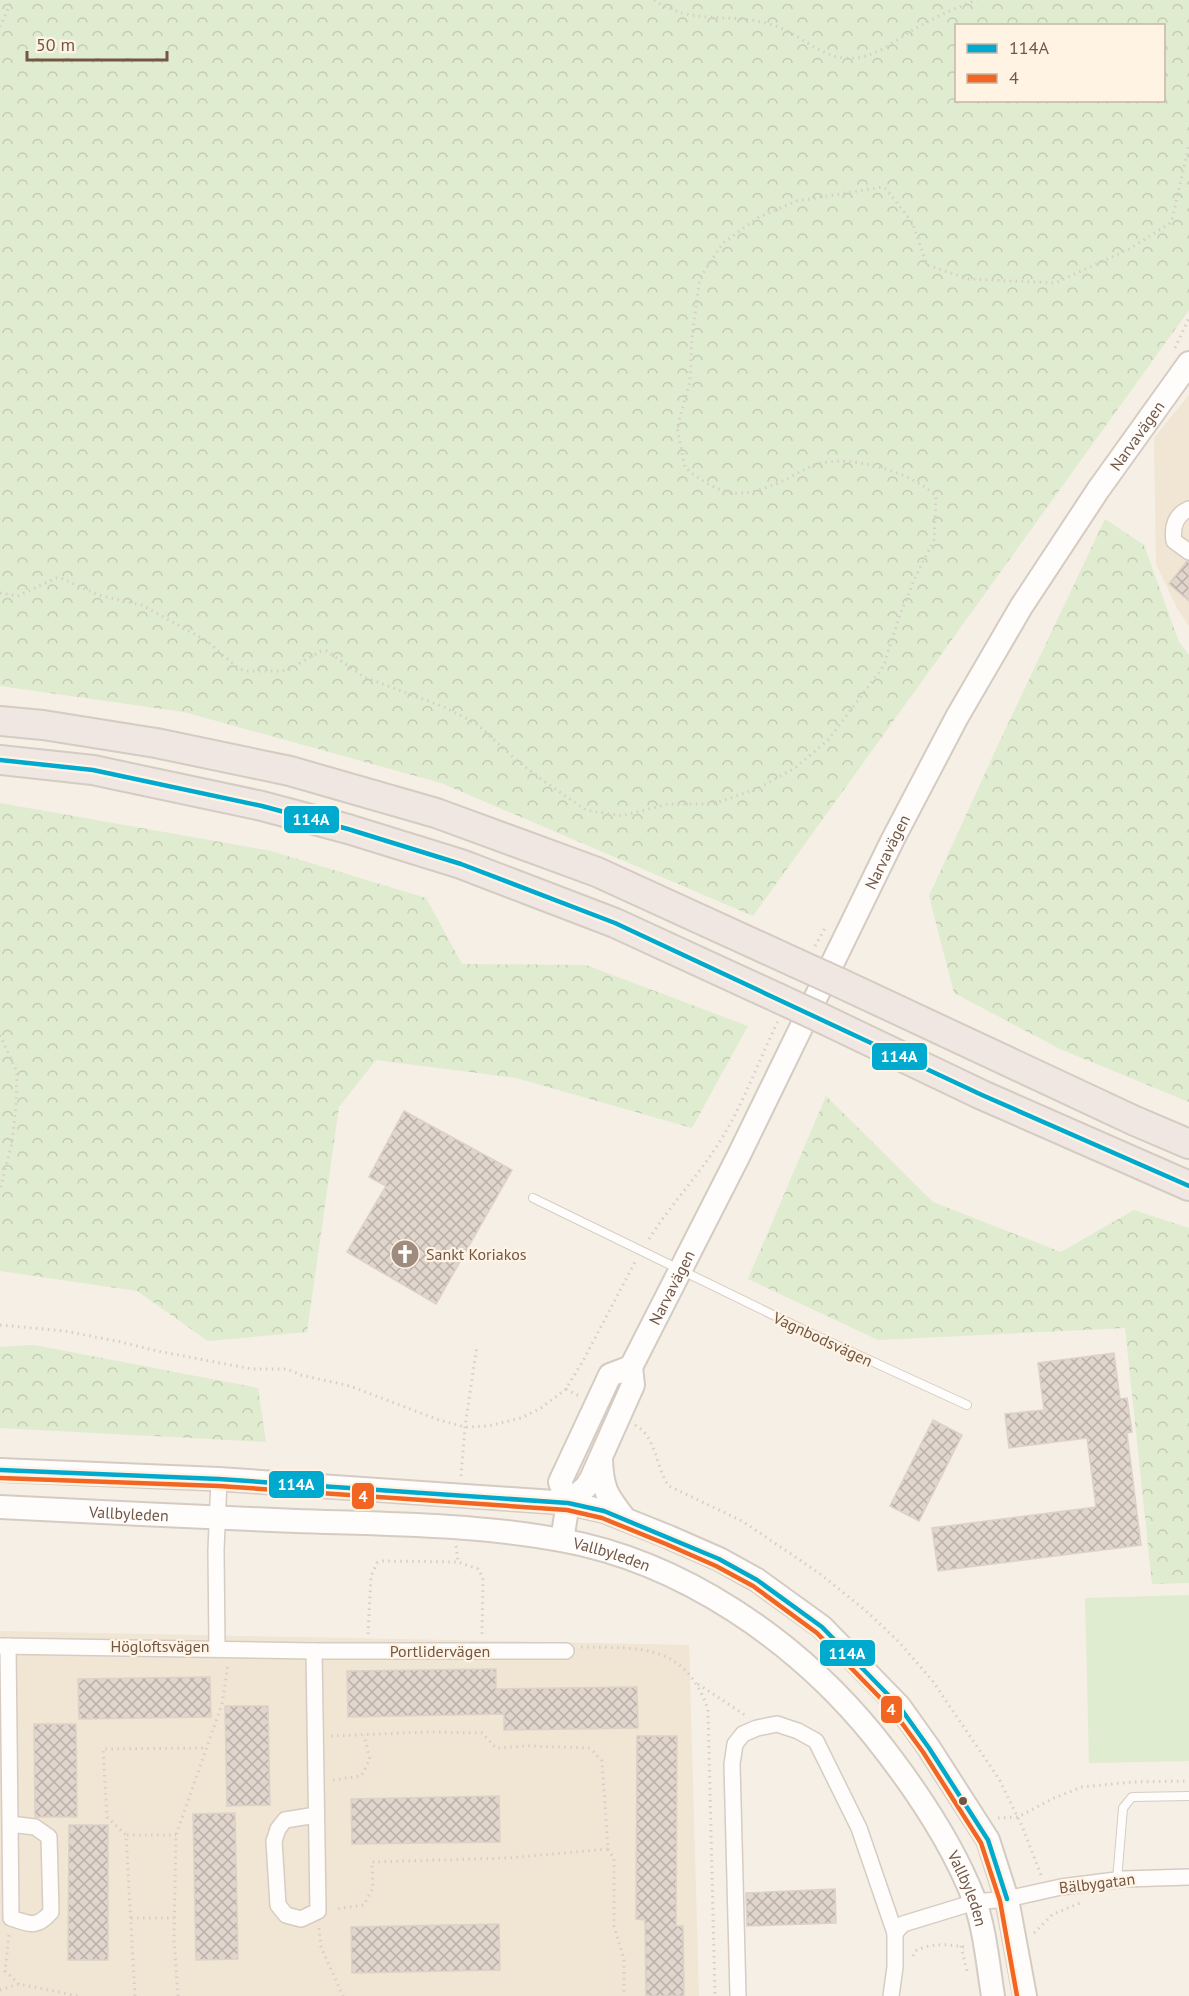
<svg xmlns="http://www.w3.org/2000/svg" width="1189" height="1996" font-family="'PT Sans',sans-serif">
<defs>
<pattern id="forest-crowns" width="20" height="18" patternUnits="userSpaceOnUse" patternTransform="scale(1.5)"><rect width="20" height="18" fill="#e0eccf"/><path d="M2 6a3 3 0 1 1 6 0M12 15a3 3 0 1 1 6 0" fill="none" stroke="#c4ccb3"/></pattern>
<pattern id="building-cross-hatch" width="8" height="8" patternUnits="userSpaceOnUse" patternTransform="scale(1.5)"><rect width="8" height="8" fill="#e1d6cd"/><path d="M0 0l8 8M0 8l8-8" fill="none" stroke="#bbb0a8"/></pattern>
</defs>
<rect width="100%" height="100%" fill="#f5efe5"/>
<g fill="#f1e5d4">
<path d="M1189,395V626L1177,608L1156,564L1154,438Z"/>
<path d="M0,1631L689,1645L699,1996H0Z"/>
</g>
<g fill="url(#forest-crowns)" fill-rule="evenodd">
<path d="M0,0H1189V310L753,916L441,783L184,712L0,686ZM956,26H1164V100H956Z"/>
<path d="M1105,519L1144,545L1179,642L1189,655V1102L1060,1049L954,993L929,896L997,747Z"/>
<path d="M0,803L271,851L426,898L462,964L586,965L748,1026L692,1128L516,1078L376,1060L339,1107L307,1332L208,1341L137,1291L0,1271Z"/>
<path d="M826,1096L933,1202L1061,1252L1134,1210L1189,1228V1583L1152,1584L1125,1328L878,1340L748,1279Z"/>
<path d="M34,1345L258,1388L266,1442L0,1428V1347Z"/>
</g>
<path fill="#e0eccf" d="M1189,1595V1761L1089,1763L1085,1598Z"/>
<g fill="url(#building-cross-hatch)" stroke="#ded2c7" stroke-width="1.5">
<path d="M1187,561L1189,562V601L1169,584Z"/>
<path d="M404,1111L512,1170L436,1304L347,1252L386,1186L369,1177Z"/>
<path d="M1114,1353L1120,1399L1127,1398L1132,1432L1127,1433L1141,1545L938,1571L932,1528L1096,1507L1087,1438L1009,1448L1005,1414L1044,1410L1038,1363Z"/>
<path d="M933,1420L962,1435L919,1521L890,1506Z"/>
<path d="M496,1669V1689L637,1687L638,1728L504,1730V1714L348,1717L347,1671Z"/>
<path d="M210,1677L211,1717L79,1719L78,1679Z"/>
<path d="M225,1706H268L270,1805L227,1806Z"/>
<path d="M34,1724H76L77,1817H35Z"/>
<path d="M637,1736H677L676,1926H683L684,1996H646L645,1920L636,1919Z"/>
<path d="M499,1796L500,1842L352,1844L351,1799Z"/>
<path d="M235,1813L238,1959L196,1960L193,1814Z"/>
<path d="M69,1825H108V1960H68Z"/>
<path d="M835,1889L836,1923L747,1926L746,1893Z"/>
<path d="M499,1924L500,1970L352,1973L351,1927Z"/>
</g>
<g fill="none" stroke-linecap="round" stroke-linejoin="round">
<g stroke="#d6ccc3" stroke-width="10">
<g id="service">
<path d="M533,1198L808,1332L967,1405"/>
<path d="M1117,1880L1123,1808L1132,1797L1189,1796"/>
</g>
</g>
<g stroke="#d6ccc3" stroke-width="18">
<g id="minor">
<path d="M1189,509C1175,515 1172,527 1174,541L1189,552"/>
<path d="M0,1646L314,1651H566"/>
<path d="M8,1646L10,1824L35,1827L49,1837L51,1912C36,1929 30,1924 11,1918L10,1824"/>
<path d="M217,1648L216,1550L219,1479"/>
<path d="M314,1651L318,1911L301,1919L286,1915L278,1905L274,1841L278,1829L285,1820L316,1815"/>
<path d="M738,1996L732,1764L735,1744L743,1734L757,1728L777,1724L798,1731L816,1741L859,1828L895,1933"/>
<path d="M891,1996L895,1967V1933L903,1924L975,1902L1007,1899L1061,1887L1124,1879L1189,1877"/>
</g>
</g>
<g stroke="#d5cbc2" stroke-width="26">
<g id="secondary">
<path d="M601,1460C602,1489 607,1496 625,1519"/>
<path d="M0,1470L219,1479L568,1503L604,1511L669,1537L719,1559L757,1580L822,1627L899,1706L929,1748L988,1840L1007,1899L1025,1996"/>
<path id="s1" d="M568,1503L586,1487L591,1479L633,1385L631,1367L738,1157L893,839L957,717L1021,607L1098,490L1189,363"/>
<path id="s2" d="M0,1507C99,1512 197,1517 296,1521C384,1524 474,1524 561,1540C683,1562 797,1641 874,1736C913,1785 951,1840 974,1899C985,1929 988,1965 993,1996"/>
<path d="M562,1540L568,1503L560,1482L610,1375L631,1367"/>
</g>
</g>
<g stroke="#d4cbc3" stroke-width="32">
<g id="motorway">
<path d="M0,721L43,725L156,743L290,771L436,813L597,872L796,963"/>
<path d="M0,760L93,770L262,806L348,829L461,864L615,923L778,998"/>
<path d="M838,982L1135,1121L1189,1144"/>
<path d="M819,1017L982,1095L1189,1186"/>
</g>
</g>
<g stroke="#d7cec8" stroke-width="3" stroke-dasharray="1.5 4.5" stroke-linecap="butt">
<path d="M654,0C693,26 728,12 769,24C803,33 824,65 862,57C880,53 895,41 911,31C932,19 954,8 977,0"/>
<path d="M0,27L12,0"/>
<path d="M1175,348L1189,318"/>
<path d="M0,593L18,596L56,578H61L98,595L142,605L207,641L239,669L247,671H282L290,669L321,651H327L364,677L444,707L477,724L514,758L542,780L586,810L622,816L668,804H713L759,788L795,768L828,740L880,671L884,665L898,620L914,580L934,540L936,496C911,472 849,453 815,465C800,470 788,480 773,485C763,489 744,495 733,493C717,491 696,478 685,467L677,428L690,381L692,337L699,284L702,275L723,243L759,217L797,201L882,187L886,189L912,222L927,265L969,279L1055,283L1129,249L1169,224L1172,220L1189,145"/>
<path d="M815,946L825,928"/>
<path d="M0,1035L17,1072L16,1105L12,1143L0,1190"/>
<path d="M649,1239C671,1204 700,1174 722,1138C744,1102 759,1060 778,1021"/>
<path d="M0,1325L65,1331L121,1342L157,1351L252,1369H287L301,1375L350,1386L439,1420L465,1427L488,1426L521,1418L541,1408L566,1389L584,1359L636,1260"/>
<path d="M566,1389L579,1396"/>
<path d="M635,1425C657,1437 655,1467 669,1486L742,1521L819,1573L866,1611L898,1641L932,1680L999,1779L1022,1826L1041,1875"/>
<path d="M461,1476L465,1427L477,1345"/>
<path d="M456,1546L458,1562L478,1569L483,1578L482,1634"/>
<path d="M368,1634L371,1576L377,1563L383,1561L458,1562"/>
<path d="M581,1647C641,1648 684,1643 708,1709L715,1996"/>
<path d="M698,1684L745,1715"/>
<path d="M331,1736L428,1732L482,1733L496,1748L527,1746L590,1748L602,1761L608,1849L508,1858L372,1862L373,1888L364,1905L335,1909"/>
<path d="M333,1780L361,1776L370,1759L364,1735"/>
<path d="M998,1818L1018,1817L1054,1798L1082,1787L1132,1782L1189,1781"/>
<path d="M127,1835H176"/>
<path d="M608,1849L614,1859V1926L624,1960V1996"/>
<path d="M131,1918H174"/>
<path d="M319,1928L321,1947L343,1996"/>
<path d="M1034,1933L1053,1914L1083,1902"/>
<path d="M9,1935L5,1971L19,1984"/>
<path d="M961,1946L967,1971"/>
<path d="M913,1956L915,1951C931,1943 947,1944 964,1947"/>
<path d="M0,1990L19,1984L78,1996"/>
<path d="M135,1996L126,1835L107,1817L103,1749L205,1748"/>
<path d="M178,1996L174,1940L176,1835L222,1704L228,1665"/>
</g>
<use href="#service" stroke="#fefdfb" stroke-width="8"/>
<use href="#minor" stroke="#fefdfb" stroke-width="15"/>
<use href="#secondary" stroke="#fefdfb" stroke-width="22"/>
<use href="#motorway" stroke="#f0e6e2" stroke-width="28"/>
<g stroke="#d4cbc3" stroke-width="32" stroke-linecap="butt">
<g id="motorway-bridge">
<path d="M796,963L838,982"/>
<path d="M778,998L819,1017"/>
</g>
</g>
<use href="#motorway-bridge" stroke="#f0e6e2" stroke-width="28"/>
<g stroke="#fff4e4" stroke-width="9">
<g id="bus-1">
<path d="M0,760L93,770L262,806L348,829L461,864L615,923L982,1095L1189,1186"/>
<path d="M0,1470L219,1479L568,1503L604,1511L719,1559L757,1580L822,1627L899,1706L929,1748L988,1840L1007,1899"/>
</g>
</g>
<g stroke="#fff4e4" stroke-width="9">
<path id="bus-2" d="M0,1478L219,1486L567,1510L602,1518L666,1544L716,1566L753,1586L817,1633L893,1711L923,1752L981,1843L1000,1901L1017,1996"/>
</g>
<use href="#bus-1" stroke="#00a9ce" stroke-width="4.5"/>
<use href="#bus-2" stroke="#f26522" stroke-width="4.5"/>
</g>
<defs>
<g id="church-disc" transform="scale(1.5)"><circle r="9.5" fill="#a08c7e" stroke="#fff4e4"/><path d="M-1.2-6h2.4v3.5h3.3v2.4h-3.3V6h-2.4V-.1h-3.3v-2.4h3.3Z" fill="#fff"/></g>
</defs>
<g fill-rule="evenodd">
<use href="#church-disc" x="405" y="1254"/>
</g>
<circle fill="#725646" stroke="#fff4e4" stroke-width="2" cx="963" cy="1801" r="5"/>
<g text-anchor="middle" dominant-baseline="central" stroke-width="4.5" stroke-linejoin="round" paint-order="stroke">
<g font-size="16" fill="#725646" stroke="#fff4e4">
<text stroke="none"><textPath href="#s1" startOffset="1216">Narvavägen</textPath></text>
<text stroke="none"><textPath href="#s1" startOffset="730">Narvavägen</textPath></text>
<text stroke="none"><textPath href="#s1" startOffset="244">Narvavägen</textPath></text>
<text transform="translate(823 1339) rotate(25)">Vagnbodsvägen</text>
<text stroke="none"><textPath href="#s2" startOffset="129">Vallbyleden</textPath></text>
<text stroke="none"><textPath href="#s2" startOffset="615">Vallbyleden</textPath></text>
<text x="160" y="1646">Högloftsvägen</text>
<text x="440" y="1651">Portlidervägen</text>
<text transform="translate(1097 1883) rotate(-7)">Bälbygatan</text>
<text stroke="none"><textPath href="#s2" startOffset="1119">Vallbyleden</textPath></text>
</g>
<g font-size="16" fill="#725646" stroke="#fff4e4" text-anchor="start">
<text x="426" y="1254">Sankt Koriakos</text>
</g>
</g>
<g stroke="#fff4e4" stroke-width="2">
<rect x="283" y="805" width="57" height="29" rx="6" fill="#00a9ce"/>
<rect x="871" y="1042" width="57" height="29" rx="6" fill="#00a9ce"/>
<rect x="268" y="1470" width="57" height="29" rx="6" fill="#00a9ce"/>
<rect x="351" y="1482" width="24" height="28" rx="6" fill="#f26522"/>
<rect x="819" y="1639" width="57" height="28" rx="6" fill="#00a9ce"/>
<rect x="880" y="1695" width="23" height="29" rx="6" fill="#f26522"/>
</g>
<g font-size="16" text-anchor="middle" font-weight="bold" fill="#fff">
<text x="311" y="825">114A</text>
<text x="899" y="1062">114A</text>
<text x="296" y="1490">114A</text>
<text x="363" y="1502">4</text>
<text x="847" y="1659">114A</text>
<text x="891" y="1715">4</text>
</g>
<rect x="955" y="24" width="210" height="78" fill="#fff4e4" stroke="#c7b5a5" stroke-width="1.5"/>
<rect x="967" y="44" width="30" height="9" fill="#00a9ce" stroke="#c7b5a5" stroke-width="1.5"/>
<text x="1009" y="54" font-size="18" fill="#725646">114A</text>
<rect x="967" y="74" width="30" height="9" fill="#f26522" stroke="#c7b5a5" stroke-width="1.5"/>
<text x="1009" y="84" font-size="18" fill="#725646">4</text>
<path d="M27 51v9h140v-9" fill="none" stroke="#725646" stroke-width="3"/>
<text x="36" y="51" font-size="18" fill="#725646" stroke="#fff4e4" stroke-width="4.5" paint-order="stroke">50 m</text>
</svg>
